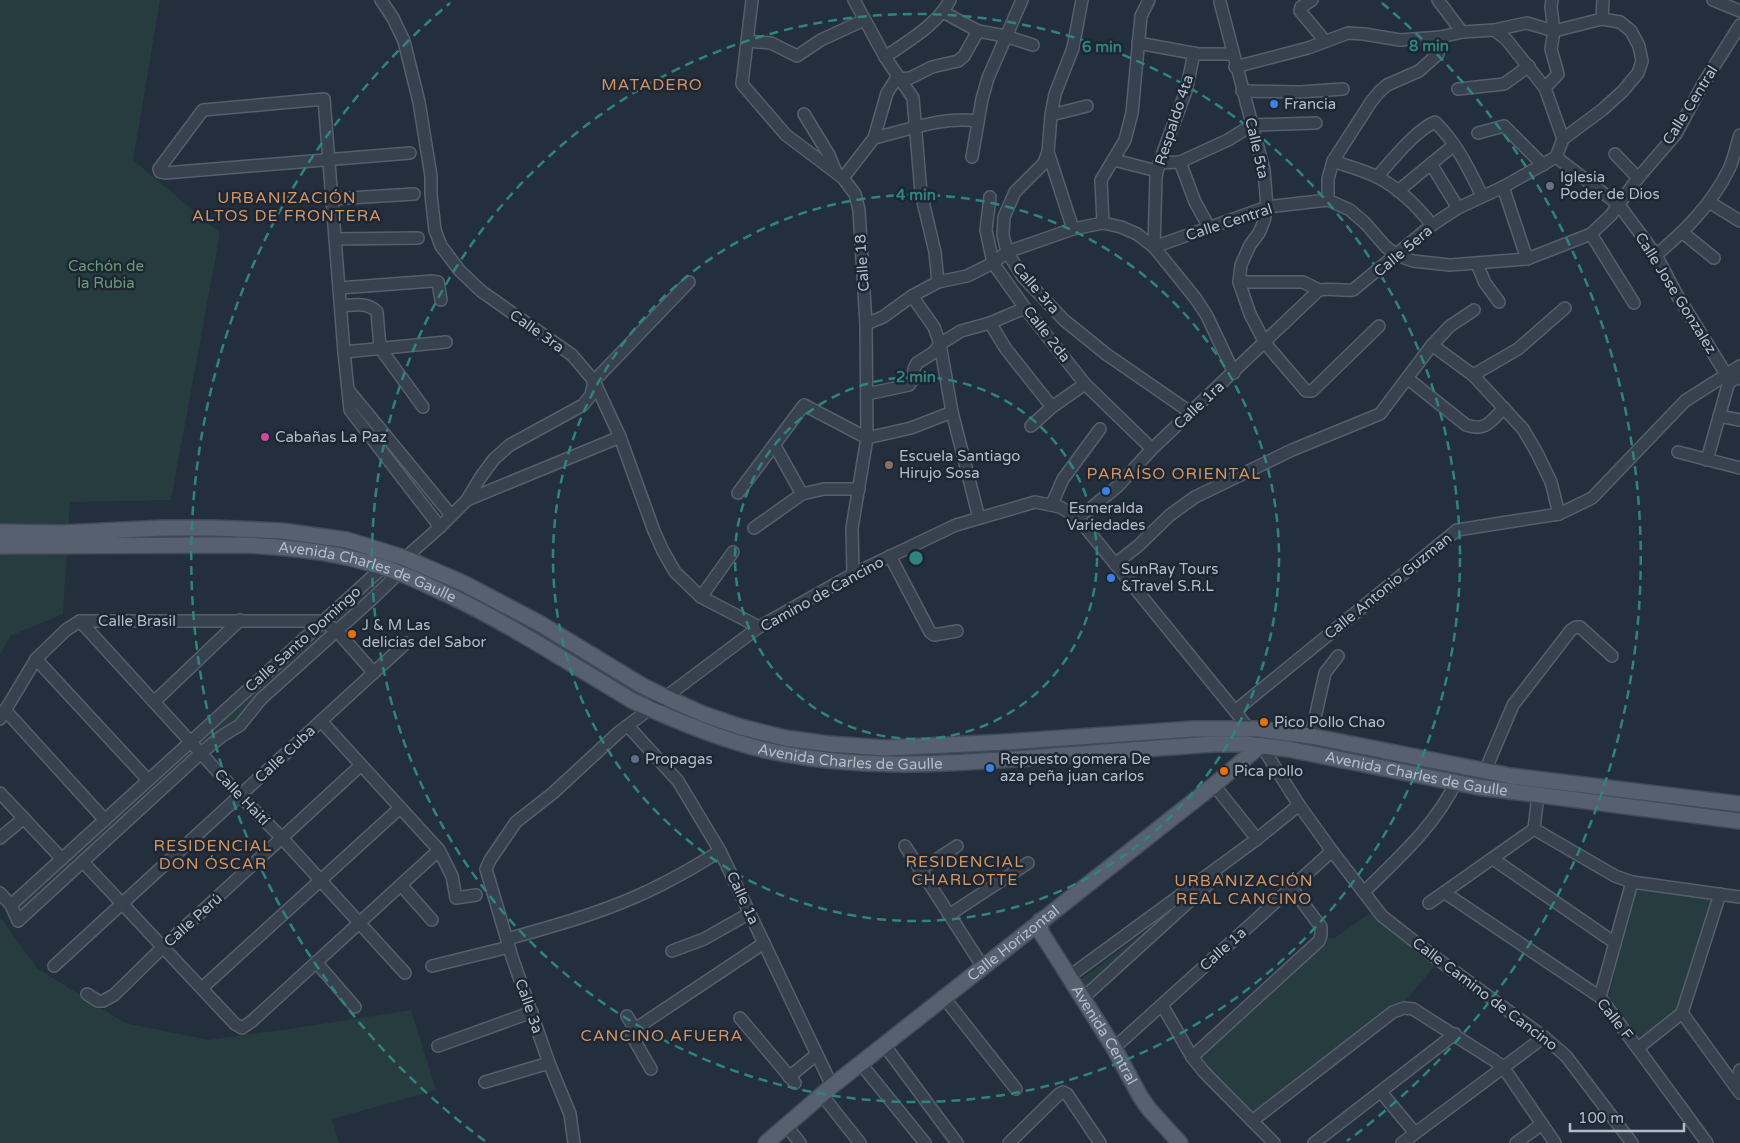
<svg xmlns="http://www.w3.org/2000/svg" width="1740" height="1143" font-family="'Varela Round',sans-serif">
<rect width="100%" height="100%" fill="#242f3e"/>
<g fill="#263c3f">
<path d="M0,0H160L133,160L220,233L171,500L70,502L63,614L10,636L0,655Z"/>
<path d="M383,569L396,574L19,919L13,906Z"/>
<path d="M1223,873L1088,998L1079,981Z"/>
<path d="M1634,888L1713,900L1681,1006L1641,1041L1609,996Z"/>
<path d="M1373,911L1438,962L1407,999L1252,1117L1195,1055L1325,938H1335Z"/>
<path d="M0,917L37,968L125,1023L209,1040L296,1028L411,1010L436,1090L332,1119L339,1143H0Z"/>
</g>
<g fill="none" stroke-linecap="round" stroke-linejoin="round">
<g stroke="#565f6c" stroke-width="14">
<g id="minor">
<path d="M381,0L393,18L404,41L419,102L431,176V195L435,230L441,246L460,271L481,291L572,355L594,381L620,437L654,531L663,551L675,572L701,597L759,627"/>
<path d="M752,0L742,84L786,135L843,178L855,194L859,210L866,324L867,438L852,528L853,574"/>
<path d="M854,0L885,57L913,98L921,193L935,252L938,282"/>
<path d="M1082,0L1073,48L1055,94L1051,115L1048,152L1044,163L1015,192L1004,217L1003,235L1007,252L1023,277L1064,320L1106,354L1190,412"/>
<path d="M1312,0L1301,7L1300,11L1325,41"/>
<path d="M1438,0L1462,32"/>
<path d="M1713,0L1740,11"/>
<path d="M1220,2L1264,170L1267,207L1264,221L1259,233L1250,245L1241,265L1239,282L1250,314L1265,343L1306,391H1312L1379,326"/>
<path d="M943,12L978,31L1005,36L1033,45"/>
<path d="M1602,19L1603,0"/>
<path d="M1494,30L1506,39L1545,88L1563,139"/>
<path d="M747,41L771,43L797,56L821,40L864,20"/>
<path d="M1138,43L1198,54H1232"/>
<path d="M1194,53L1186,91L1159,163L1156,177L1154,247L1196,299L1207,316L1234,373"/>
<path d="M885,57C908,41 937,25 950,0"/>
<path d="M1235,67L1308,48L1348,33L1364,34L1400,40L1441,37L1462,32L1494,30L1527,23L1554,31L1602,19L1620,22L1631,31L1639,46L1642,61L1638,73L1623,91L1602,110L1563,139L1556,157"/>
<path d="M1545,88L1558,74L1551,49L1554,31L1551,7L1552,0"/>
<path d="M1458,89L1504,84L1529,66"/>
<path d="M1242,91L1300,92L1343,89"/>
<path d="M804,114L829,155L836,172"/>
<path d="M1051,115L1087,106"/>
<path d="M1478,133L1504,126L1543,165"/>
<path d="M874,138C909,130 941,116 978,121"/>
<path d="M1048,152L1073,229"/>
<path d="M410,153L165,173L160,172L159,169L203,110L324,99L344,352L350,410L440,527"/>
<path d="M1615,154L1638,178"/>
<path d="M972,157L982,99L988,78L1022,0"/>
<path d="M1556,157L1619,205L1656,255L1677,295L1726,374"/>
<path d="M1114,160L1157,171"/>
<path d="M1333,161C1347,166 1363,170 1377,177C1399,188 1417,206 1432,225"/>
<path d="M1180,162L1195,202L1209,227"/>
<path d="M1159,163L1180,162L1228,140L1252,125L1316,123"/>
<path d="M1431,164L1458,208"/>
<path d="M1377,177C1391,161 1416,130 1435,122C1456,142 1470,171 1482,196"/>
<path d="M843,178L874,138L887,93L896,79L910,78L932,67L958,61L964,56L978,31"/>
<path d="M1503,187L1527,259"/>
<path d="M1398,191L1454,145"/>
<path d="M990,197L986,230L993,263L1025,308L1085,384L1152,449"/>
<path d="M332,199L414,194"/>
<path d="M1328,200V179L1333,161L1371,102L1379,92L1387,85L1419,71L1438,54L1441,37"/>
<path d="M1709,202L1740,221"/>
<path d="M1103,223L1101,180L1125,140L1132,113L1141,16L1149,0"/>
<path d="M1683,233L1714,258"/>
<path d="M1591,234L1634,303"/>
<path d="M335,239L418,238"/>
<path d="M1656,255C1685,231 1712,204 1729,169C1734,159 1736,146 1740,135"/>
<path d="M1477,264L1485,283L1499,302"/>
<path d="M1239,282H1303L1319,290C1331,288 1341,291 1353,290L1432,225L1458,208L1503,187L1556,157"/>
<path d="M339,288L433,281L438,282L441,300"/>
<path d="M912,296L934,327L940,344L952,412L979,518"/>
<path d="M341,306C353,305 368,302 377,312L380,348L423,407"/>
<path d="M990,323L1006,349L1052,407"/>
<path d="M866,324L883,317L912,296L938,282L967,276L993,263L1007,252L1073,229L1103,223L1121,227L1137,234L1154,247L1267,207L1328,200L1350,210L1365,223L1386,247L1397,255L1413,261L1450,265L1527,259L1591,234L1611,215L1638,178L1676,134L1703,84L1740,25"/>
<path d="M1432,345L1473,375L1523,429L1537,453L1551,482L1559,514"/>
<path d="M344,352L446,342"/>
<path d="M1473,375L1518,349L1565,308"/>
<path d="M1407,378L1466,425C1486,432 1491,421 1504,408"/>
<path d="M349,391L451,515"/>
<path d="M867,394L909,385L912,381L914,369L917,363L933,353L940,344L961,331L990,323L1025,308"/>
<path d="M1719,416L1740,420"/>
<path d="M1031,426L1052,407L1085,384"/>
<path d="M775,446L802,494"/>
<path d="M1678,452L1740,468"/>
<path d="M1707,460L1728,385L1732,380L1740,378"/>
<path d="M738,493L804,405L867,438L911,428L952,412"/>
<path d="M467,500L620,437"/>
<path d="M1052,504L1063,479L1100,429"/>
<path d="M1077,517L1090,509L1118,486L1152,449L1319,290"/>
<path d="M754,528L802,494L824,489H859"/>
<path d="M890,556L930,632L934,635L957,631"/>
<path d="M1115,564L1138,546L1170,515L1195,497L1292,450L1380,414L1432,345L1450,326L1474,310"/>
<path d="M701,597L733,552"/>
<path d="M80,621L240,796L282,838L405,973"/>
<path d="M36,659L148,780"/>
<path d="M154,702L240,620"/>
<path d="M5,710L105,820"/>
<path d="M0,719L36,659L66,630L80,621H322L336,630L374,673"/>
<path d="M321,721L439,850L452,876L456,898L476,895"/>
<path d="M628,726L678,781L720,851L832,1086"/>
<path d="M1311,736L1325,673L1338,656"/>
<path d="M1485,771L1513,705L1571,630L1576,627H1580L1612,656"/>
<path d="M1214,785L1257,839"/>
<path d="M0,793L62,859"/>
<path d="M1534,829L1615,876L1632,882L1740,897"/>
<path d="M0,838L24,818"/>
<path d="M905,846L983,967"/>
<path d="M1493,859L1615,943"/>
<path d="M83,862L235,1024L242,1028L252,1021L439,850"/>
<path d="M920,870L957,846"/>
<path d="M401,885L432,920"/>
<path d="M1364,892C1398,858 1435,826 1456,782"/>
<path d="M0,893L11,905L18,921L201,753L222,736L240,725L261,699L371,600L399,573L402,566"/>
<path d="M1445,893L1600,997L1707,1143"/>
<path d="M1429,903L1534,829L1538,795"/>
<path d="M11,905L383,567L405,558L440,527L467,500L480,478L494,459L510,445L583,405L591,395L594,381L689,282"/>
<path d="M949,915L1028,863"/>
<path d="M507,939C550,927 594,915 635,897C665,884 693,868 720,851"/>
<path d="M672,951L704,939L750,913"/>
<path d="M316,962L355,1007"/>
<path d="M54,966L406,643"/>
<path d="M432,966L509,947"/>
<path d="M1070,976L1257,839L1299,805"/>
<path d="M202,988L400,808"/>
<path d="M87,994L98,1001H103L114,995L162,948L361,765"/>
<path d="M1600,997L1632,882"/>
<path d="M1083,998L1216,877"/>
<path d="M945,999L1016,1089"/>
<path d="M1162,1005L1192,1057L1204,1072L1274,1143"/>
<path d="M1682,1013L1740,1093"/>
<path d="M627,1016L635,1029L764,943"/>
<path d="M740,1018L795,1083"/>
<path d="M635,1029L632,1036L651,1069"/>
<path d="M438,1046L532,1012"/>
<path d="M885,1046L957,1143"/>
<path d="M1114,1048L1332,851"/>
<path d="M1638,1048L1682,1013L1720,894"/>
<path d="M1192,1057L1319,941L1321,935V927L1291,887"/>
<path d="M861,1064L925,1143"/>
<path d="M789,1077L816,1055"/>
<path d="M485,1082L549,1063"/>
<path d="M1735,1086L1740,1070"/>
<path d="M1381,1092L1415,1133"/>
<path d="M822,1095L860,1143"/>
<path d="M1252,1121L1393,1012L1404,1008L1413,1009L1495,1061L1503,1067L1512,1080L1555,1143"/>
<path d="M786,1125L800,1143"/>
<path d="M574,1143L570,1114L549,1063L512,957L486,869L490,860L516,822L553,793L619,732L759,627L853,574L956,525L1035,502L1060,507L1077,517L1235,711"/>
<path d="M1009,1143L1059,1094L1063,1092L1067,1094L1100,1143"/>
<path d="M1314,1143L1455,1034"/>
<path d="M1402,1143L1544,1037"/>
<path d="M1516,1143L1542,1124"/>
<path d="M1632,1143L1566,1056L1544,1037L1432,955L1382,916L1332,851L1299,805L1261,745L1235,711L1457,530L1559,514L1592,498L1685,401L1740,366"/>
</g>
</g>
<g stroke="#414a57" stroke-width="18">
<g id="major">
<path d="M0,532L62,533L164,528H214L282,531L347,540L405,558L463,583L539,623L641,685L665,697L703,714L741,727L785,738L829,744L885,748L1006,742L1193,729H1258L1311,736L1511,776L1740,804"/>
<path id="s1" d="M0,546L244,545C290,547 338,552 382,567C402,573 420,582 438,590C507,622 569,663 633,701C676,721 719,739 765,750C856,770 937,765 1029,758C1091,753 1153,748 1214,744H1245L1288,749L1478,787L1740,821"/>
<path id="s2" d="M1040,921L1041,933L1044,937L1114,1048L1140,1096L1149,1109L1180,1143"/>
<path id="s3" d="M766,1143L832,1086L1214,785L1261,745"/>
</g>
</g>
<use href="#minor" stroke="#38414e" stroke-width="11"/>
<use href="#major" stroke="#56606e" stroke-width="15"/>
</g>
<g fill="none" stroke="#308480" stroke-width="2.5" stroke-dasharray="9 6">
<circle cx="916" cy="558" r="181"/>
<circle cx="916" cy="558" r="363"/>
<circle cx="916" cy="558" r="544"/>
<path d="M485 1141A725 725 0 0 1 450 3M1382 3A725 725 0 0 1 1347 1141"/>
</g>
<g fill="#3f7fe0" stroke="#1d2633" stroke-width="2">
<circle cx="1274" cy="104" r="5"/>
<circle cx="1106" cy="491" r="5"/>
<circle cx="1111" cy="578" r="5"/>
<circle cx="990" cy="768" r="5"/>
</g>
<circle fill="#6b7280" stroke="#1d2633" stroke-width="2" cx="1550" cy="186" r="5"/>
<circle fill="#d1479c" stroke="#1d2633" stroke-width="2" cx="265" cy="437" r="5"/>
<circle fill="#8d6e63" stroke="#1d2633" stroke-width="2" cx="889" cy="465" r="5"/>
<g fill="#e8710a" stroke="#1d2633" stroke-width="2">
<circle cx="352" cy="634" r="5"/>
<circle cx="1264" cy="722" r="5"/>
<circle cx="1224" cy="771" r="5"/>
</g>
<circle fill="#5c6f8a" stroke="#1d2633" stroke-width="2" cx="635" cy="759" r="5"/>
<g text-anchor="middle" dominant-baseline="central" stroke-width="5" stroke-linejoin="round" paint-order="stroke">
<g font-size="15" fill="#b4bcc9" stroke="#1d2633" text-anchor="start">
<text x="1284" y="104">Francia</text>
<text x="1560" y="177">Iglesia<tspan x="1560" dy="17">Poder de Dios</tspan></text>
<text x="275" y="437">Cabañas La Paz</text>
<text x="899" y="456">Escuela Santiago<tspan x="899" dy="17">Hirujo Sosa</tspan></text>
<text x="1106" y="508" text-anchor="middle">Esmeralda<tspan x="1106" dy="17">Variedades</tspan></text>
<text x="1121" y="569">SunRay Tours<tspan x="1121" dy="17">&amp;Travel S.R.L</tspan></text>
<text x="362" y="625">J &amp; M Las<tspan x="362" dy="17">delicias del Sabor</tspan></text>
<text x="1274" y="722">Pico Pollo Chao</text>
<text x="645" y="759">Propagas</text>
<text x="1000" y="759">Repuesto gomera De<tspan x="1000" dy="17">aza peña juan carlos</tspan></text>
<text x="1234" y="771">Pica pollo</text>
</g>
<g font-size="15" fill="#b4bcc9" stroke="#1d2633">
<text transform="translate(1690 105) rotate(-58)">Calle Central</text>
<text transform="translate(1174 120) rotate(-72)">Respaldo 4ta</text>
<text transform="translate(1257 148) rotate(77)">Calle 5ta</text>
<text transform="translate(1229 222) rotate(-18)">Calle Central</text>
<text transform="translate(1403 251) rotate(-40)">Calle 5era</text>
<text transform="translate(862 263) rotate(-94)">Calle 18</text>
<text transform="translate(1036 288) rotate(49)">Calle 3ra</text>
<text transform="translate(1676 293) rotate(58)">Calle Jose Gonzalez</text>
<text transform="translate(537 331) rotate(35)">Calle 3ra</text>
<text transform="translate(1047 334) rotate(52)">Calle 2da</text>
<text transform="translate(1199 405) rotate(-43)">Calle 1ra</text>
<text stroke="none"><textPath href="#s1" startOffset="371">Avenida Charles de Gaulle</textPath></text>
<text transform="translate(1388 586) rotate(-39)">Calle Antonio Guzman</text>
<text transform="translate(822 594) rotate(-29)">Camino de Cancino</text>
<text x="137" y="621">Calle Brasil</text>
<text transform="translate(303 639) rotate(-42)">Calle Santo Domingo</text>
<text transform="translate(285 754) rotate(-43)">Calle Cuba</text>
<text stroke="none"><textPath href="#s1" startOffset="896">Avenida Charles de Gaulle</textPath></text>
<text stroke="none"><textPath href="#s1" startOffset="1466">Avenida Charles de Gaulle</textPath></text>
<text transform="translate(242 797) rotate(46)">Calle Haití</text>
<text transform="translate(743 898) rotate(65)">Calle 1a</text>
<text transform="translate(193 920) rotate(-42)">Calle Perú</text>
<text stroke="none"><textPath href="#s3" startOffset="318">Calle Horizontal</textPath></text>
<text transform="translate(1223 949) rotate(-42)">Calle 1a</text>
<text transform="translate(1485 994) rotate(37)">Calle Camino de Cancino</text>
<text transform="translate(529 1006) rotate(71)">Calle 3a</text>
<text transform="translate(1615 1019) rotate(52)">Calle F</text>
<text stroke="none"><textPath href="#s2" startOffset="132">Avenida Central</textPath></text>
</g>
<g font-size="15" fill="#6b9a76" stroke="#1d2633">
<text x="106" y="266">Cachón de<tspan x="106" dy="17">la Rubia</tspan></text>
</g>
<g font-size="16" letter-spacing="1" fill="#d59563" stroke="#1d2633">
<text x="652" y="85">MATADERO</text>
<text x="287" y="198">URBANIZACIÓN<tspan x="287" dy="18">ALTOS DE FRONTERA</tspan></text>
<text x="1174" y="474">PARAÍSO ORIENTAL</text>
<text x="213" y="846">RESIDENCIAL<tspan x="213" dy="18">DON ÓSCAR</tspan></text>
<text x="965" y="862">RESIDENCIAL<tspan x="965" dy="18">CHARLOTTE</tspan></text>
<text x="1244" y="881">URBANIZACIÓN<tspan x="1244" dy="18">REAL CANCINO</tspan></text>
<text x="662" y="1036">CANCINO AFUERA</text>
</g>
</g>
<circle cx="916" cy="558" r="8" fill="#308480" stroke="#1d2633" stroke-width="2.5"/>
<g font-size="15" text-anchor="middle" font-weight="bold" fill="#308480" stroke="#1d2633" stroke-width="5" stroke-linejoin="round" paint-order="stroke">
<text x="1429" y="51">8 min</text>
<text x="1102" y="52">6 min</text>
<text x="916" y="200">4 min</text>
<text x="916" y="382">2 min</text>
</g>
<path d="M1570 1123v8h114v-8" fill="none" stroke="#b4bcc9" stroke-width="2.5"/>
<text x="1578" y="1123" font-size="15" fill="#b4bcc9" stroke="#1d2633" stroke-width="4" paint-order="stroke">100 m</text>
</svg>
